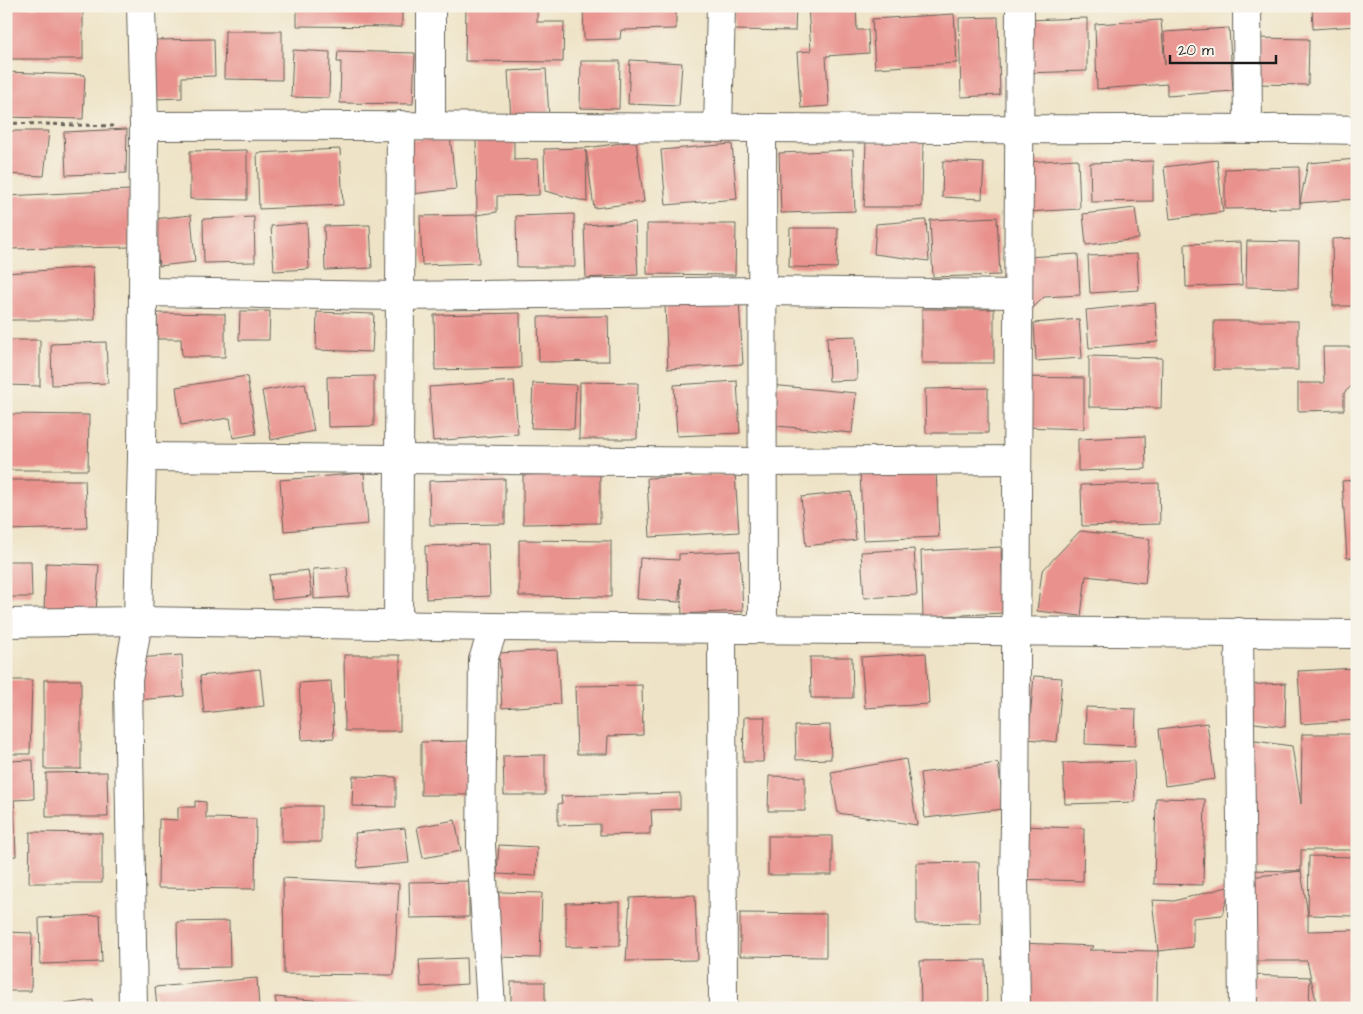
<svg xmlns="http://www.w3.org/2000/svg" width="1363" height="1014" font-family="'Architects Daughter',sans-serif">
<rect width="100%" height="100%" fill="#f7f3e8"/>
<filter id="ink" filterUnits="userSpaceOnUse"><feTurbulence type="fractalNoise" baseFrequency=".02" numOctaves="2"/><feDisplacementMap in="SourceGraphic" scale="10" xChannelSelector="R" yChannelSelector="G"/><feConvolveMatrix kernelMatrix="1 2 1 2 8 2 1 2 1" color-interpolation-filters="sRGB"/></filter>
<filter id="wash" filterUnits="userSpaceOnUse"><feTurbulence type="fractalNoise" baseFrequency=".0096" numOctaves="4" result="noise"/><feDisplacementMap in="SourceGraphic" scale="20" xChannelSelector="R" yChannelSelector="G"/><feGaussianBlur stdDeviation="1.12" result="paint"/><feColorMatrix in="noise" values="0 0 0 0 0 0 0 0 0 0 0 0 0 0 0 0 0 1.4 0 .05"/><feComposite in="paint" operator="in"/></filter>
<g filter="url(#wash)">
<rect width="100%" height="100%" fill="#eee3c6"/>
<g id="blocks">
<g fill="#e9928d">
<path d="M297,6L402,7V27L297,26Z"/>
<path d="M466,6H537V22H564L563,62L465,61Z"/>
<path d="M583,6H676V29L621,30L620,39L584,40Z"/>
<path d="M734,6H796L795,31L733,30Z"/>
<path d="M808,6H856L857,30H868L869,53L826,56L829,106L801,108L797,52L811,51Z"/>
<path d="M1312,6H1357V26L1313,29Z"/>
<rect x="6" y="7" width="77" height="52"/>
<path d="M954,14L957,63L875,68L872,19Z"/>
<path d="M998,17L1000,95L961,97L959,18Z"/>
<path d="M1087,18V71L1025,73V20Z"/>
<path d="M1161,20L1165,65L1164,32L1229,28L1233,91L1167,96V84L1097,89L1095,24Z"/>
<path d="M225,31H282V80L224,79Z"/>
<path d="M1256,38L1309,39L1308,85L1255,84Z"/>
<path d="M214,39L215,76L182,77V98L155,99L153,40Z"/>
<path d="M293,50L330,52L329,98L291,97Z"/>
<path d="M338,51L415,53L413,104L340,103L341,62H337Z"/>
<path d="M630,60L682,63L679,106L628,104Z"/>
<path d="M581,61H620L619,109L580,108Z"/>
<path d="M546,69L549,117L511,119L508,71Z"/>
<path d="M6,72L85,75L83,119L6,117Z"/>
<path d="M127,129L126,173L66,175L64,132Z"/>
<path d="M6,131H49L44,176L6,174Z"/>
<path d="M450,136L456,189L412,194L407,141Z"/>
<path d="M514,136V160L538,159L539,195L497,196V212L477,215L476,137Z"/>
<path d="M636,141L644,202L594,208L586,150L587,202L545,191L544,149L586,148Z"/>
<path d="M866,142H923L922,207H864Z"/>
<path d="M732,144L737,199L666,205L661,150Z"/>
<path d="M340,149L343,205L259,209L257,153Z"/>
<path d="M247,150V200L190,199V151Z"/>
<path d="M853,150L855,211L781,213L779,153Z"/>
<path d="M1078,159L1080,209L1026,212L1024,162Z"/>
<path d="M1357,159V199L1300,203L1308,163Z"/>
<path d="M1217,160L1223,212L1170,219L1164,167Z"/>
<path d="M943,161L984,163L982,199L942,197Z"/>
<path d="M1153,161V201L1091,202L1090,163Z"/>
<path d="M1299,167L1300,208L1225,209V169Z"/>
<path d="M130,190V247L6,249V196Z"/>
<path d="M1135,208L1139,239L1086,245L1083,214Z"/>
<path d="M574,214L575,267H517L516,216Z"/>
<path d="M191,215L195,262L159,266L154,219Z"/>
<path d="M477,215L479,263L422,265L420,216Z"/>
<path d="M254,217L255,262L204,263L203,219Z"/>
<path d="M997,217L1000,275L933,277L930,220Z"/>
<path d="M926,220L929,261L874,254L876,224Z"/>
<path d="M635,222L638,275L586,278L584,225Z"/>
<path d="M307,223L309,269L274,271L271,226Z"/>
<path d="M647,224H736L735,275L647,274Z"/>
<path d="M370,225L372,268L325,270L324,226Z"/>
<path d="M790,228H838L837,268L789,267Z"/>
<path d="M1357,238V306H1333L1332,239Z"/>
<path d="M1247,241L1299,242L1298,288L1246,287Z"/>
<path d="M1241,242L1242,285L1186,287L1185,244Z"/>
<path d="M1078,254L1080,295L1044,297L1030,311L1027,257Z"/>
<path d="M1137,254L1139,290L1090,293L1088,256Z"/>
<path d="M93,267L95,320H6V273Z"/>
<path d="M739,301L743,364L668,369L665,306Z"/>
<path d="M1155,303L1158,342L1089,348L1086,310Z"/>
<rect x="922" y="309" width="72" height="54"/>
<path d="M240,311H270L269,340H239Z"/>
<path d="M317,312L374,314L372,352L316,350Z"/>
<path d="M157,313L225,314V357H182L181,339H157Z"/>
<path d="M520,313L521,368L435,370L434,315Z"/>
<path d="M608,316L609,361L539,362L538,317Z"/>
<path d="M1079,319L1082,358L1036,361L1034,323Z"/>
<rect x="1214" y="321" width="84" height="49"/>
<path d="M856,336L857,380L829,381L827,337Z"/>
<path d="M6,340H40V386L6,385Z"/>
<path d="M106,342L108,383L52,385L51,344Z"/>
<path d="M1323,347H1354L1357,355V381L1344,393V410L1298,411V383H1324Z"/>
<path d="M1089,356L1162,358L1161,408L1089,407Z"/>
<path d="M247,376L256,434L233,438L230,418L181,425L176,387Z"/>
<path d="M374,376V426L328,427L327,377Z"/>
<path d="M1023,377L1084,378V429L1022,427Z"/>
<path d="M514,381L518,434L433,441L429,387Z"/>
<path d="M737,381L740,433L677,436L674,385Z"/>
<path d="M580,382L638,383L637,439H579Z"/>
<path d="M305,383L314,431L271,440L262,391Z"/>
<path d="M533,383L576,385L574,429L531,428Z"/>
<path d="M770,385L856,393L852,433L766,425Z"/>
<path d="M988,388V433H926L925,389Z"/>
<path d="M6,414L89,415L88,470H6Z"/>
<path d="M1145,436L1146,469L1078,471V439Z"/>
<path d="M936,470L939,537L863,540L860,473Z"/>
<path d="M364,473L368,524L284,531L280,480Z"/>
<path d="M600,473V523L523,524V475Z"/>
<path d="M735,474L739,532L650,537L647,478Z"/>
<path d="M505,479V524L430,525L429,481Z"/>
<path d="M6,480H85L87,528L6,530Z"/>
<path d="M1357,480V557L1347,558L1342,481Z"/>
<path d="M1159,483L1160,524L1082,526L1081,485Z"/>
<path d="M851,492L856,540L806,546L801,497Z"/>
<path d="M1080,531L1150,539L1145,583L1086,576L1081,616L1037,611L1042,571Z"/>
<path d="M519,540L611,541V597L519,596Z"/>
<path d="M488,544L490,596L426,599L425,546Z"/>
<path d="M1001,547L1004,613L923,617L921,551Z"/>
<path d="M914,549L917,595L864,598L861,552Z"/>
<path d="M740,551L743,611L682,614L680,578L679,602L637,599L640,558L679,560V554Z"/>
<path d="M6,561H31L32,597H6Z"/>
<path d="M46,563L99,565L96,613L44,611Z"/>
<path d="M347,567L349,597L314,599L313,569Z"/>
<path d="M308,570L312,596L272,600L269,575Z"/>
<path d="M557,650L560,704L502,708L499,653Z"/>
<path d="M926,653L929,704L865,708L861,657Z"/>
<path d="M182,655L184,696L138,700L135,658Z"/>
<path d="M344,655H400V731H345Z"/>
<path d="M810,657H852L853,698H811Z"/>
<path d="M1357,668V720L1301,724L1298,671Z"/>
<path d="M260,669L264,706L204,713L200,676Z"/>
<path d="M1034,676L1062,678L1057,742L1028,739Z"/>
<path d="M6,680H32L30,754H6Z"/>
<rect x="44" y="680" width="37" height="89"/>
<path d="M331,681L334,738L302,740L299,683Z"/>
<path d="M1286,683L1285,727L1240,721L1239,685Z"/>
<path d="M642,685L643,735L608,736L607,754H577L575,686Z"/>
<path d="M1086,707L1136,709L1135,746L1085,744Z"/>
<path d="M744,717H765L763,762H743Z"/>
<path d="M1207,723L1215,779L1165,786L1159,729Z"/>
<path d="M830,725L831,759L796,760L795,726Z"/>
<path d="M1302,734H1357V850H1301V871L1247,870L1248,740L1292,746L1301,804Z"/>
<path d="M474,741L475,795H421V742Z"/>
<path d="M545,755V795H504L503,756Z"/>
<path d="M906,759L917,825L838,813L831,772Z"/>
<path d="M33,760L34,799L14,800L16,856L6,857V761Z"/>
<path d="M1134,761L1135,802L1065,804L1063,763Z"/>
<path d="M998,763L1004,809L925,818L920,773Z"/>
<path d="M107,772L108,817H46V773Z"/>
<path d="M353,776L396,777V807L352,806Z"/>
<path d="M769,776L805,777V811H768Z"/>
<path d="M680,793V809L651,810L652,827H650V834L600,835V824L558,825V804L562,803L561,796Z"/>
<path d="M1156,798L1205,799L1203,885L1154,884Z"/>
<path d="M195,801L206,802V818L256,819L255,889L158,888L159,819L178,820V807H195Z"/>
<rect x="282" y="806" width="39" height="36"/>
<path d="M455,820L461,851L423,858L417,827Z"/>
<path d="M1015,826L1084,828L1083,881L1014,879Z"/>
<path d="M405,828L409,863L358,868L355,833Z"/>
<path d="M30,832L102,833V883H29Z"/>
<rect x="768" y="836" width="64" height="39"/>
<path d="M499,845L537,847L536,876L497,874Z"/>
<path d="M1309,856L1357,857V916L1308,915V931L1357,930V1008H1316L1315,996L1307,961H1242L1241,878L1301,871L1308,915Z"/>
<path d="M979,862L980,923L916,924V863Z"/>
<path d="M283,878L399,884L394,975L284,974Z"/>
<path d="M469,881V917L410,918L409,882Z"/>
<path d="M1231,886L1222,915L1193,918V947L1158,951L1152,900L1174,901Z"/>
<path d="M499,892L542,893L540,958L496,957Z"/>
<path d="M695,895L698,960L626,961L630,898Z"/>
<path d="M620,902V946L566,947V903Z"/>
<path d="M740,913L826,914V957L740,956Z"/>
<path d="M100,915L102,962L40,964L39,918Z"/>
<path d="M229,921L230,967L178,968L177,922Z"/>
<path d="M6,932L32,933L31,991H6Z"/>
<path d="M1019,943L1094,946L1089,950L1158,951L1157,1008H1016Z"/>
<path d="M466,958L467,984L421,987L419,960Z"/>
<path d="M986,960L987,1008H921L920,961Z"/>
<path d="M1246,975L1310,977L1309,1008H1245Z"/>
<path d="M257,978L259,1008H157L155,987Z"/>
<rect x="511" y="982" width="34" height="26"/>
<path d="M275,997L386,1006V1008H277Z"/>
<path d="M93,1000L94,1008H44V1007Z"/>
</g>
</g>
</g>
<g filter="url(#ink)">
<use href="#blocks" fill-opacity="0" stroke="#666258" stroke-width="1"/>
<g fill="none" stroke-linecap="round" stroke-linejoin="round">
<g stroke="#666258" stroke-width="30">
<g id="minor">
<path d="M1247,6L1248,128"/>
<path d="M144,126C414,125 684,127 954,129C1089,130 1223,127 1357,130"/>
<path d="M431,126V6"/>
<path d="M718,128L721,6"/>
<path d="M762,128L763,629"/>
<path d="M143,292L400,296L762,291L1018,294"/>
<path d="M142,457L762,462L1017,460"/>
<path d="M6,623L138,621L494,627L1357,634"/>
<path d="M398,626L401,125"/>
<path d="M722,629L723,1008"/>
<path d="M1239,632L1243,1008"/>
<path d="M133,1008L128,680L138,621L142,457L144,126L141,6"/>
<path d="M491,1008L481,846L483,660L494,627"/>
<path d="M1016,1008L1014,879L1015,826L1020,6"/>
</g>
</g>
<path stroke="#666258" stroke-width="3" stroke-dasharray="4 4" stroke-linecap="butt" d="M6,123L113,126"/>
<use href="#minor" stroke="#fff" stroke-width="28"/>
</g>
</g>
<rect width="1363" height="1014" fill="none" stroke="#f7f3e8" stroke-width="25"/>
<path d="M1170 55v8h106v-8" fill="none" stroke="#1c1c1c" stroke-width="2.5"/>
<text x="1178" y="55" font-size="15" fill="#1c1c1c" stroke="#f7f3e8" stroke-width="4" paint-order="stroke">20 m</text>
</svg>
